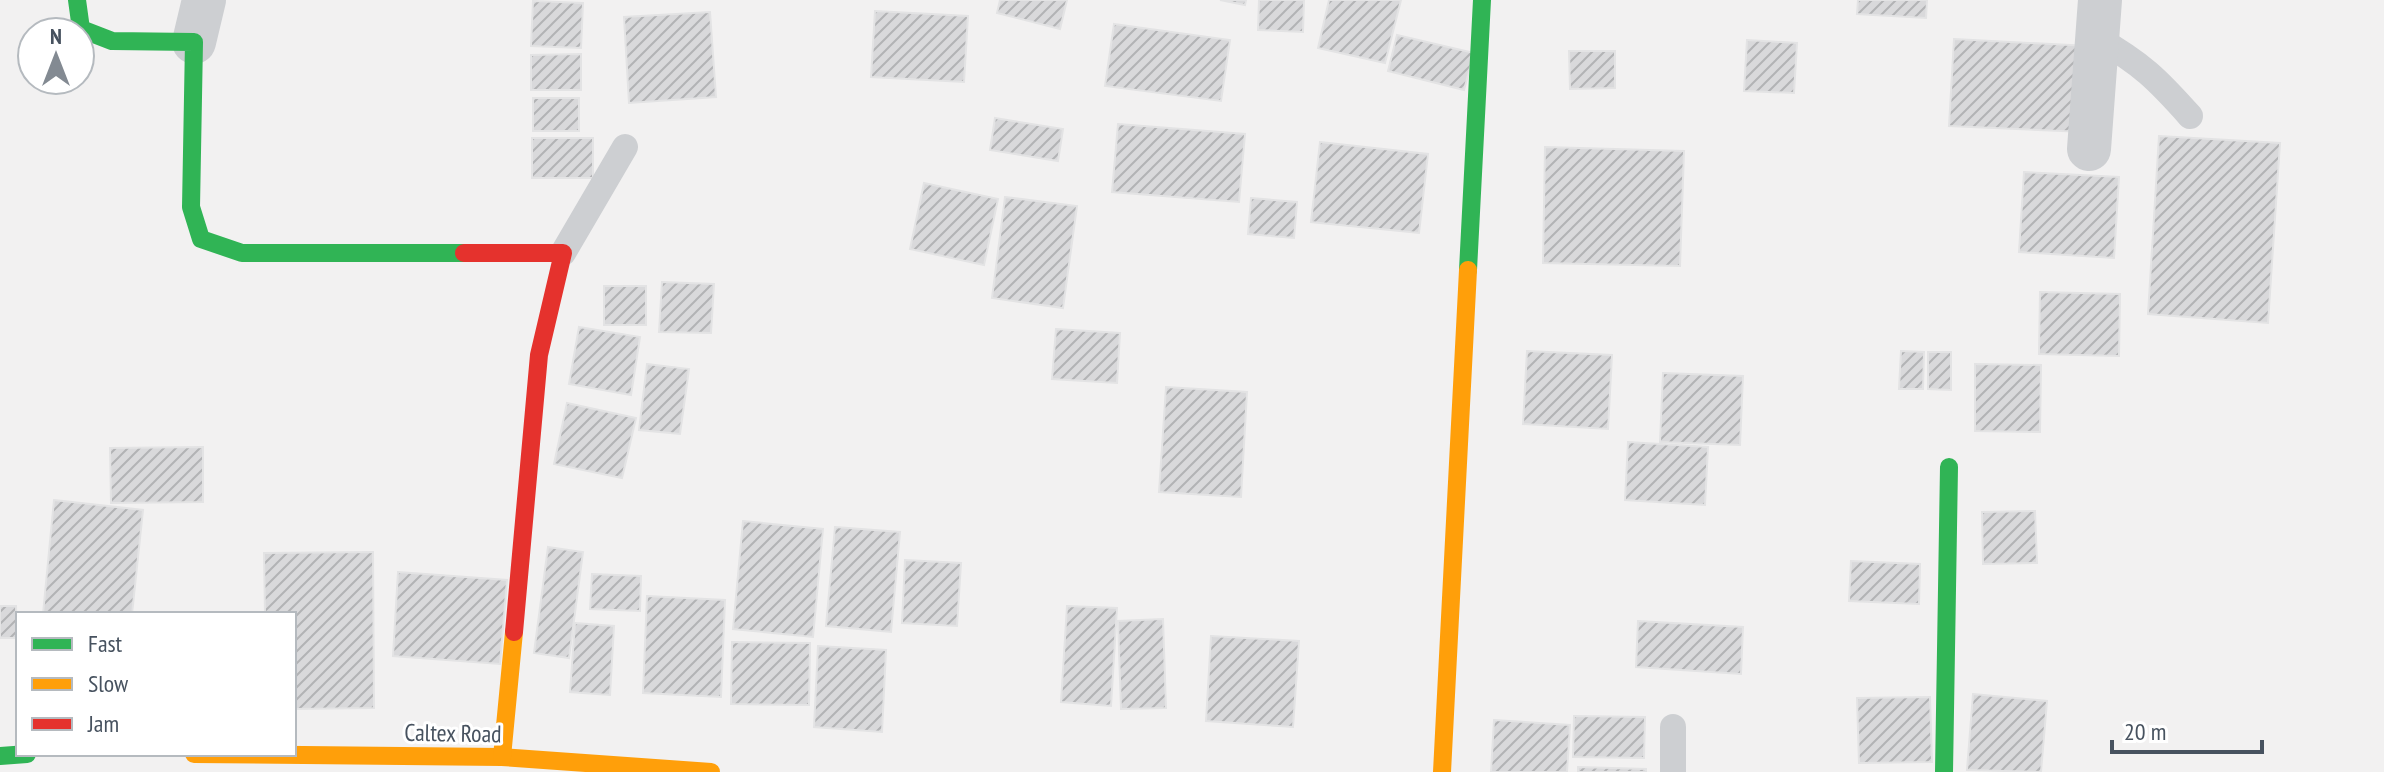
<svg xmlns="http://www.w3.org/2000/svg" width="2384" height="772" font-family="'PT Sans Narrow',sans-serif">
<defs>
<pattern id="building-hatch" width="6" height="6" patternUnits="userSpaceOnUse" patternTransform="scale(2)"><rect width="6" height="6" fill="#d9d9db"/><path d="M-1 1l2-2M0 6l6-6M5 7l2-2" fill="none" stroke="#b2b3b5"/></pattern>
</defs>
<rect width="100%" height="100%" fill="#f2f1f1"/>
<g fill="url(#building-hatch)" stroke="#e3e3e4" stroke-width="2">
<path d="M1000,0H1067L1060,29L997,13Z"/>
<path d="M1220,0H1246L1245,5Z"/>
<path d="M1259,0H1304L1303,32L1258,30Z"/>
<path d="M1329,0H1401L1385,63L1318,48Z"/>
<path d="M1858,0H1927L1926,18L1857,14Z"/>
<path d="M533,1L583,3L581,48L531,46Z"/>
<path d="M875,11L968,16L964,82L871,77Z"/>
<path d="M710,12L716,97L629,103L624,17Z"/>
<path d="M1114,24L1230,40L1221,101L1105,86Z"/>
<path d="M1397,35L1474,53L1464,90L1388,71Z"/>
<path d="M1954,39L2089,46L2084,132L1949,126Z"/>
<path d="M1747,40L1797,43L1794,93L1744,91Z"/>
<path d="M1569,51H1615V88L1570,89Z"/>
<path d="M581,54V90H531V55Z"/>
<rect x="533" y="98" width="46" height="33"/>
<path d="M995,118L1063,129L1058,161L990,150Z"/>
<path d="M1118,124L1245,134L1239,202L1112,192Z"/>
<path d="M2159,136L2280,143L2268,323L2148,314Z"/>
<rect x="532" y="138" width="61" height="40"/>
<path d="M1320,142L1428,154L1419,233L1311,222Z"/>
<path d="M1545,147L1684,151L1680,266L1543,263Z"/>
<path d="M2024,172L2119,177L2114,258L2019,252Z"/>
<path d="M924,183L998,199L984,265L910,249Z"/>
<path d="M1005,197L1077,206L1063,308L992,298Z"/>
<path d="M1251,198L1297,202L1294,238L1248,234Z"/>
<path d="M662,282L714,284L711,333L659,332Z"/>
<rect x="604" y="286" width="42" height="39"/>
<path d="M2040,292L2120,294L2119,356L2039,354Z"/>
<path d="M579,327L640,337L631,395L569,384Z"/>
<path d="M1056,329L1120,333L1117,383L1052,379Z"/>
<path d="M1527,351L1612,355L1608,429L1523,424Z"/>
<path d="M1901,351L1924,352L1923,389H1899Z"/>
<path d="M1928,352H1951V390L1928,389Z"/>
<path d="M647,364L689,369L680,434L639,430Z"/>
<path d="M1975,364L2041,365L2040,432L1975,431Z"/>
<path d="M1663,373L1743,376L1740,445L1660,442Z"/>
<path d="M1166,387L1247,392L1241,497L1159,492Z"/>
<path d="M567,403L636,418L622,478L554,464Z"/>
<path d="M1628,442L1708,447L1705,505L1625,500Z"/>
<path d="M203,447V502L111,503L110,448Z"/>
<path d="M54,500L143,510L132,614H43Z"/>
<path d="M2035,511L2037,563L1983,564L1982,512Z"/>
<path d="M743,521L823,529L813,637L733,629Z"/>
<path d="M835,527L900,532L891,632L826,626Z"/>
<path d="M548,547L583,552L569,658L534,653Z"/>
<path d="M373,552L374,708L294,709V614H265L264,553Z"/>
<path d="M905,560L961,563L957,626L902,623Z"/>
<path d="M1851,561L1920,564L1919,604L1849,601Z"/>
<path d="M398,572L507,580L500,664L393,656Z"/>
<path d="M592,574L641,576L640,611L590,609Z"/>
<path d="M647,596L725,600L721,697L643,693Z"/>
<path d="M0,606H16L17,638H0Z"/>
<path d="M1067,606L1117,608L1111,706L1061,702Z"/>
<path d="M1163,619L1166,708L1121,709L1118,621Z"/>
<path d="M1638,621L1743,627L1741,674L1636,667Z"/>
<path d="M575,623L614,626L610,695L570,692Z"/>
<path d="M1211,636L1299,641L1293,727L1206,721Z"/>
<path d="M732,642L810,643L809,705L731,704Z"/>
<path d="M818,646L886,650L882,732L814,727Z"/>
<path d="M1973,694L2047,701L2041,772L1967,770Z"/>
<path d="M1930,697L1932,762L1859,763L1857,698Z"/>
<path d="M1574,716L1645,717L1644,758L1573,757Z"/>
<path d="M1494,720L1570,725L1567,772H1491Z"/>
<path d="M1578,767L1646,769V772H1578Z"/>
</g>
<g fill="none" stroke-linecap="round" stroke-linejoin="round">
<g stroke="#cdcfd2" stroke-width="26">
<path d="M2098,39C2141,63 2158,80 2190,116"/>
<path d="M563,253L625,147"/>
<path d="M1673,727V772"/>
</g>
<g stroke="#cdcfd2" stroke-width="44">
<path d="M194,42L204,0"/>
<path d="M2089,149L2100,0"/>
</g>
<g stroke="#30b455" stroke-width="18">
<path d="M77,0L81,29L112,41L194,42L191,207L201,239L242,253H464"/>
<path d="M1468,270L1482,0"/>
<path d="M0,756L27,754"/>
<path d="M1944,772L1949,467"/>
</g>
<g stroke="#ff9f0a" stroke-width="18">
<path d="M194,754L502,757L711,772"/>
<path d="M502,757L514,632"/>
<path d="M1442,772L1468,270"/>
</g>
<path stroke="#e5322d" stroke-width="18" d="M464,253H563L539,355L514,632"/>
</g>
<g text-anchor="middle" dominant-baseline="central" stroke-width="6" stroke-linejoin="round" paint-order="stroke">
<g font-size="24" fill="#47525f" stroke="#fff">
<text transform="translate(453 733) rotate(1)">Caltex Road</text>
</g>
</g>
<rect x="16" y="612" width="280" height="144" fill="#ffffff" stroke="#b5babf" stroke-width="2"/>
<rect x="32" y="638" width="40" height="12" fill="#30b455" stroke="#b5babf" stroke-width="2"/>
<text x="88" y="652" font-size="24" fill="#47525f">Fast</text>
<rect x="32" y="678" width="40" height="12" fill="#ff9f0a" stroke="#b5babf" stroke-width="2"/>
<text x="88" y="692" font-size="24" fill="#47525f">Slow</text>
<rect x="32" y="718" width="40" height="12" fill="#e5322d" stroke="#b5babf" stroke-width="2"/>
<text x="88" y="732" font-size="24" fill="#47525f">Jam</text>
<g transform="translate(56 56)"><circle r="38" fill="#ffffff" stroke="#b5babf" stroke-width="2"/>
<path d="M0-6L14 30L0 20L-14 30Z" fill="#838a92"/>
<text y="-12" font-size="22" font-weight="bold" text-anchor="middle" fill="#47525f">N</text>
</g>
<path d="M2112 740v12h150v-12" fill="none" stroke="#47525f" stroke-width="4"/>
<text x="2124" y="740" font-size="24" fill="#47525f" stroke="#ffffff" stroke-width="6" paint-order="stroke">20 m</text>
</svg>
